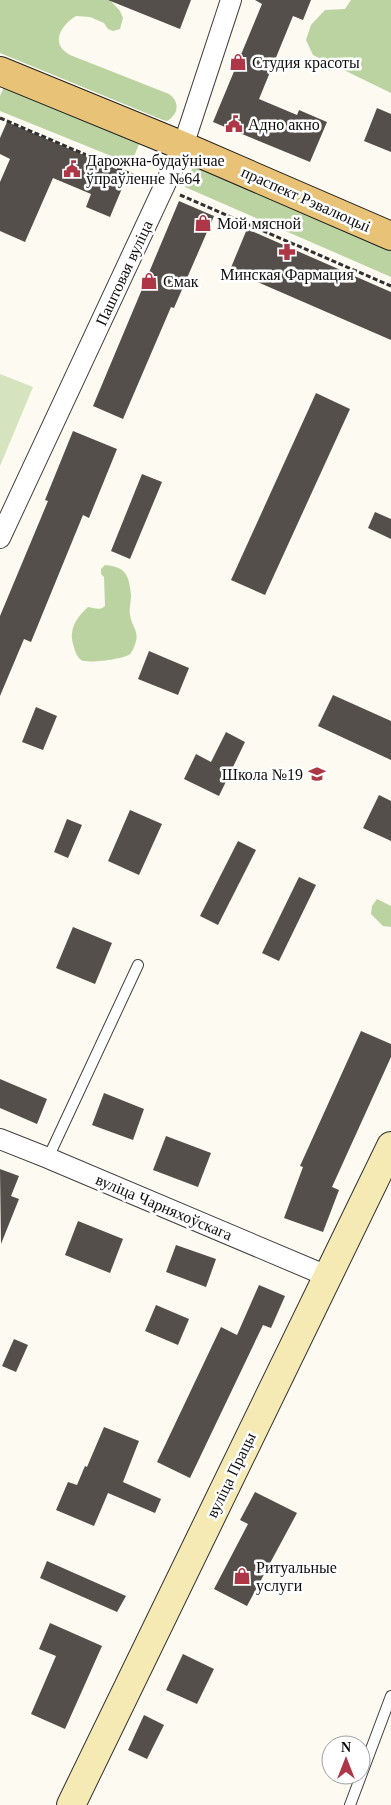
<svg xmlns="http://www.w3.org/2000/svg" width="391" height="1805" font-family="Georgia,serif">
<rect width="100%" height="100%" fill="#fdfaf1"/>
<path fill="#d5e4be" d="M0,374L33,387L0,466Z"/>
<g fill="#bbd3a0">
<path d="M0,0H110L120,11L123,18L120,29L113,31L108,29L104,23L90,17L76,16C60,26 50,44 70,55L169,94C180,102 179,114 167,121L163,120L0,53Z"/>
<path d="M351,0H391V93L313,55L306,40L311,25L325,10L345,9Z"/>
<path d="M5,84L141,139L131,164L0,111V96Z"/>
<path d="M194,164L391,249V277L185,187Z"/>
<path d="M105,565C126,567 129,575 131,595C131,602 129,608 130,615C132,628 141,632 134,647C134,648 131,653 130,654C124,659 89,664 81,660C77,657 75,652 74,647C68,630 76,618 88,607C94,608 100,611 105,606L104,577L101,574V569Z"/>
<path d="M377,899L391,906V927L383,926L371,914L372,906Z"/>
</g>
<g fill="#554f4c">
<path d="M108,0H191L180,29Z"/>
<path d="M255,0H311L303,20L293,16L259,99L297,115L299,110L327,122L310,162L213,122L262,4Z"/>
<path d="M377,108L391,114V152L364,141Z"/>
<path d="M7,122L128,174L110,217L86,207L91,194L53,178L25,242L0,231V182L10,159L0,154V138Z"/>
<path d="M179,201L214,216L174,308L171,307L123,419L93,406Z"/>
<path d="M247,229L391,292V340L230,270Z"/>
<path d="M316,393L350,409L265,595L231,580Z"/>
<path d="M73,431L117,449L89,518L83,515L31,642L24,639L0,696V616L48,501L45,500Z"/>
<path d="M142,474L162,482L130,559L111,551Z"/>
<path d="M375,512L391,519V539L368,528Z"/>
<path d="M149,651L189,668L178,695L138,679Z"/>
<path d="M333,695L391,721V760L318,726Z"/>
<path d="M36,707L57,716L43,750L22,742Z"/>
<path d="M226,732L245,742L219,796L184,779L196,754L211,762Z"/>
<path d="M379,795L391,801V841L363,828Z"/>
<path d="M130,810L162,824L139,875L108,861Z"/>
<path d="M67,819L82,825L68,858L54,852Z"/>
<path d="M238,841L256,850L218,925L200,916Z"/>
<path d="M299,877L316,885L279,961L262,953Z"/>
<path d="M73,927L112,943L95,984L56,968Z"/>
<path d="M361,1031L391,1044V1057L332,1187L339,1190L323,1232L284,1218L303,1167L300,1166Z"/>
<path d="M0,1079L47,1099L37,1124L0,1108Z"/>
<path d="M104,1093L144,1109L133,1140L92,1125Z"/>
<path d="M166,1136L211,1153L198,1187L153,1170Z"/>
<path d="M0,1169L19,1176L11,1196L19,1199L1,1244Z"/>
<path d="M78,1221L123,1239L110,1273L65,1255Z"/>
<path d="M176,1245L216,1259L206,1287L166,1272Z"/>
<path d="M259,1285L285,1296L271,1328L263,1325L190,1478L157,1462L221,1327L237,1335Z"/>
<path d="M156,1305L189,1319L178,1345L145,1331Z"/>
<path d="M14,1339L28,1345L16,1372L2,1366Z"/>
<path d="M104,1427L139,1441L123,1482L161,1499L155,1513L108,1493L94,1526L56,1510L68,1482L77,1485L85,1466L87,1467Z"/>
<path d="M255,1492L297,1513L247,1606L214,1589L248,1524L240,1520Z"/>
<path d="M47,1561L126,1596L117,1612L40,1578Z"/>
<path d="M50,1623L102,1646L65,1729L31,1714L56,1656L39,1649Z"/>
<path d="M183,1654L214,1669L197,1704L166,1690Z"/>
<path d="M144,1715L164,1725L147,1759L128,1750Z"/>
</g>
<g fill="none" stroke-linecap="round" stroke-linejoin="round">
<g stroke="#414141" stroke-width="12">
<g id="lane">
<path d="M48,1158L138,965"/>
<path d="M350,1805L391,1696"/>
</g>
</g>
<g stroke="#414141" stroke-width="22">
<g id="street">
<path d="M0,538L183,146L231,0"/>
<path d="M0,1139L48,1158L327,1276"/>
</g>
</g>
<g stroke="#303030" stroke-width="30">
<path id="secondary" d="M71,1805L391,1146"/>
</g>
<g stroke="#1f1f1f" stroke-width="30">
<path id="primary" d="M0,71L183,146L391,236"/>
</g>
<g stroke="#303030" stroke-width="3" stroke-dasharray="5 2.5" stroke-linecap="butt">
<path d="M0,118L147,181"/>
<path d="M180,195L391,286"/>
</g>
<use href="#lane" stroke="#fff" stroke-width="10"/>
<use href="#street" stroke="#fff" stroke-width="20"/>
<use href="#secondary" stroke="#f5e9b4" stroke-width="28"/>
<use href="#primary" stroke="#e8c377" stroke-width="28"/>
</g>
<defs>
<g id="shop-bare" transform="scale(1.35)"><path d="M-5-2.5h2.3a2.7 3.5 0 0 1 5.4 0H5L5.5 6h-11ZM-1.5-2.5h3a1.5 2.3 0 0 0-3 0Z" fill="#ad3746" stroke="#fff" stroke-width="2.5" paint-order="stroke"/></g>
<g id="civic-bare" transform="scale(1.35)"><path d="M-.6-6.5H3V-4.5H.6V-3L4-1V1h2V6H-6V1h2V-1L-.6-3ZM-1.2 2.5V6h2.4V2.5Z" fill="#ad3746" stroke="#fff" stroke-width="2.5" paint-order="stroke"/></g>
<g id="pharmacy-bare" transform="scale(1.35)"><path d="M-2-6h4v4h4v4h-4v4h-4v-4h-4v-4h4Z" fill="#ad3746" stroke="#fff" stroke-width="2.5" paint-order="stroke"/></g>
<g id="school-bare" transform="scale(1.35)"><path d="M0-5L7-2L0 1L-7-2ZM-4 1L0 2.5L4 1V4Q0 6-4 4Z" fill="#ad3746" stroke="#fff" stroke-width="2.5" paint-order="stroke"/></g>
</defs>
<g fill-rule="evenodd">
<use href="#shop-bare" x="238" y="62"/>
<use href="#civic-bare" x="234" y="124"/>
<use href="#civic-bare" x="72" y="169"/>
<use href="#shop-bare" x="203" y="223"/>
<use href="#pharmacy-bare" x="287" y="252"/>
<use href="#shop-bare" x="149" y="281"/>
<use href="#school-bare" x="317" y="774"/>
<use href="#shop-bare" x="242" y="1576"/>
</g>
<g text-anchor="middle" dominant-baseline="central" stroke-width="5" stroke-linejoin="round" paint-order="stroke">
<g font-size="16" fill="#0e0e0e" stroke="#fff" text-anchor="start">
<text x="252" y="62">Студия красоты</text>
<text x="248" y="124">Адно акно</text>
<text x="86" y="160">Дарожна-будаўнічае<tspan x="86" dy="18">ўпраўленне №64</tspan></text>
<text x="217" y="223">Мой мясной</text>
<text x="287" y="274" text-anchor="middle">Минская Фармация</text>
<text x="163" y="281">Смак</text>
<text x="303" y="774" text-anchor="end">Школа №19</text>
<text x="256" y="1567">Ритуальные<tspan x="256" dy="18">услуги</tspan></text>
</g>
<g font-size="16" fill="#0e0e0e" stroke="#fff">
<text transform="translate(306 199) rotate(24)">праспект Рэвалюцыі</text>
<text transform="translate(124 273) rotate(-65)">Паштовая вуліца</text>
<text transform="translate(164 1207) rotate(23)">вуліца Чарняхоўскага</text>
<text transform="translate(231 1475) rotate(-64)">вуліца Працы</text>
</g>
</g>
<g transform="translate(346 1760)"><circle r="24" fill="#ffffff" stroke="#9f9f9f"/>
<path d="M0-4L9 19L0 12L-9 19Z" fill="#ad3746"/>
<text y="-8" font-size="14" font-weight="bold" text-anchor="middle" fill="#0e0e0e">N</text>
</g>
</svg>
